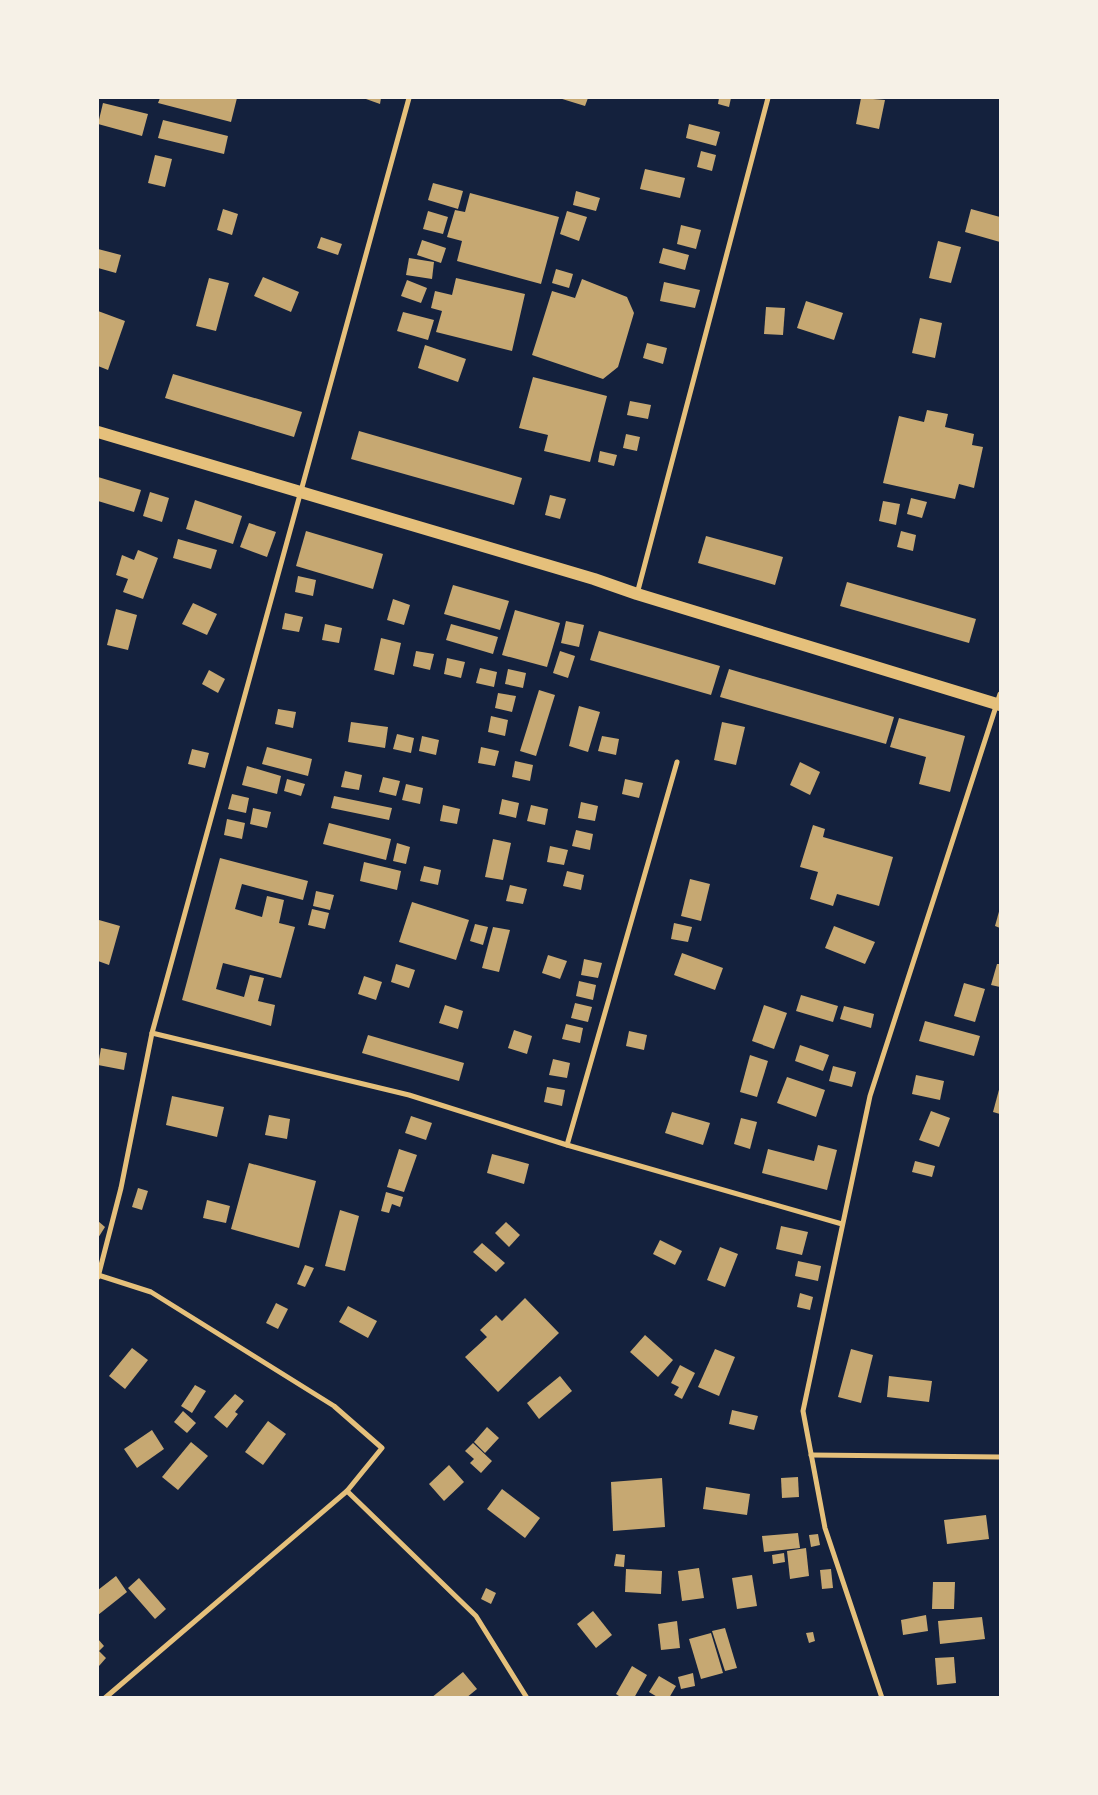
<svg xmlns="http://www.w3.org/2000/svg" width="1098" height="1795" font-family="Barlow,sans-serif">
<rect width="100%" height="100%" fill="#14213d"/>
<g fill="#c6a872">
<path d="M160,98H237L231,122L158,103Z"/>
<path d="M367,98H381L380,104L366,99Z"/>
<path d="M559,98H588L585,106Z"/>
<path d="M719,98H731L729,107L718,104Z"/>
<path d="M861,98L885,100L879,129L856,124Z"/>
<path d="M103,103L148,114L142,136L98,124Z"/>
<path d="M163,120L228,136L224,154L158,138Z"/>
<path d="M689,124L720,132L716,146L686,138Z"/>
<path d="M701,151L716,155L712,171L697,167Z"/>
<path d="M155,155L172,159L165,187L148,183Z"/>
<path d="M645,169L685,178L680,198L640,189Z"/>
<path d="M433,183L463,191L458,209L428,200Z"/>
<path d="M576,191L600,198L596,211L573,205Z"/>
<path d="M470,193L559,217L541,284L457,261L462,241L447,237L455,210L465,212Z"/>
<path d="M223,209L238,214L232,235L217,230Z"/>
<path d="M971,209L1000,217V242L965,232Z"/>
<path d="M428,211L448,217L443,234L423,229Z"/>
<path d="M567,211L587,217L579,241L560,234Z"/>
<path d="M681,225L701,230L696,249L677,244Z"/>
<path d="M321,237L342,244L338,255L317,248Z"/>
<path d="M422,240L446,248L441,263L417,255Z"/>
<path d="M938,241L961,247L951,283L929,278Z"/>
<path d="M663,248L689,255L685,270L659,263Z"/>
<path d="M98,249L121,255L116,273L98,268Z"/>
<path d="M409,258L434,262L432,279L406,275Z"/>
<path d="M556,269L573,274L569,288L552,283Z"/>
<path d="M263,277L299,292L291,312L254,296Z"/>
<path d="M209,278L229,283L216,331L196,326Z"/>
<path d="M456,278L525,294L512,351L436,332L442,311L431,308L435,291L452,295Z"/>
<path d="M582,279L627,297L634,313L618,367L603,379L532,355L552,291L575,298Z"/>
<path d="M407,280L427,288L421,303L401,296Z"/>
<path d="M664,282L700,290L695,308L660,301Z"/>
<path d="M806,301L843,313L834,340L797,328Z"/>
<path d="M766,307L785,308L783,335L764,334Z"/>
<path d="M98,311L125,321L108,370L98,366Z"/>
<path d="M403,312L434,320L428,340L397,331Z"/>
<path d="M920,318L942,323L935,358L912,353Z"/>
<path d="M647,343L667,348L663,364L643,358Z"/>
<path d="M425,345L466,359L458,382L418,368Z"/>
<path d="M173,374L302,412L294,437L165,398Z"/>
<path d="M533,377L607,396L590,462L544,451L548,435L519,428Z"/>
<path d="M630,401L651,405L648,419L627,415Z"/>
<path d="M927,410L948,414L945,427L974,434L972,445L983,447L974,488L959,484L955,499L883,483L899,416L924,422Z"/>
<path d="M359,431L522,478L514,505L351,459Z"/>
<path d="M626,434L640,437L637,451L623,448Z"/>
<path d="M600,451L617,455L614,466L598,462Z"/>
<path d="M98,477L141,490L134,512L98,501Z"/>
<path d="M150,492L169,498L162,522L143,516Z"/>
<path d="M550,495L566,499L560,519L545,515Z"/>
<path d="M911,498L927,502L922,518L907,514Z"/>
<path d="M195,500L242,516L233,544L186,529Z"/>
<path d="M883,501L900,504L896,525L879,521Z"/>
<path d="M249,523L276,532L267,557L240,547Z"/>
<path d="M306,531L383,554L373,589L296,566Z"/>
<path d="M901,531L916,535L913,551L897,547Z"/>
<path d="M706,536L783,557L775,585L698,563Z"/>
<path d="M178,539L217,550L211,569L173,558Z"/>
<path d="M138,550L158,558L143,599L123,592L128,579L116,575L122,555L134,560Z"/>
<path d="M298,576L316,580L313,596L295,592Z"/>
<path d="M847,582L976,619L969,643L840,606Z"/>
<path d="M453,585L509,601L500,630L444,614Z"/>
<path d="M393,599L410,605L404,625L387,620Z"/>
<path d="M193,603L217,614L207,635L182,624Z"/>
<path d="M116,609L137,615L128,650L107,645Z"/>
<path d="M515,610L560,623L547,667L502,655Z"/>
<path d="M285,613L303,617L299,632L282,629Z"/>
<path d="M566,621L584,625L579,647L561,643Z"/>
<path d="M325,624L342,628L339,643L322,640Z"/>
<path d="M451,624L498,637L493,654L446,640Z"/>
<path d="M599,631L720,666L711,695L590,660Z"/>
<path d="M381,638L401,643L394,675L374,670Z"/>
<path d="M416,651L434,654L430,670L413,666Z"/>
<path d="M560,651L575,656L568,678L553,673Z"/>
<path d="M447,658L465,662L461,678L444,674Z"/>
<path d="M480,668L497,672L494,687L476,683Z"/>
<path d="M508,669L526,673L523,688L505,684Z"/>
<path d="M729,669L894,717L886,744L720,697Z"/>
<path d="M209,670L225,679L218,693L202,684Z"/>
<path d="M539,690L555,695L536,756L520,751Z"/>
<path d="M498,693L516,696L512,712L495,708Z"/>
<path d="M579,706L600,712L588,752L569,746Z"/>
<path d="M278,709L296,712L293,728L275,724Z"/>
<path d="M491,716L508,720L505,736L488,732Z"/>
<path d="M899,718L965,736L950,792L919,784L926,757L890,747Z"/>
<path d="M351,722L388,727L385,748L348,742Z"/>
<path d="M722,722L745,727L736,765L714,760Z"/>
<path d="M397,734L414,738L411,753L393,749Z"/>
<path d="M422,736L439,740L436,755L419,751Z"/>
<path d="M602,736L619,739L616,755L598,751Z"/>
<path d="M267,747L312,759L308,776L262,764Z"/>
<path d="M481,747L499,751L495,766L478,763Z"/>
<path d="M192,749L209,753L205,768L188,764Z"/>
<path d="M515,761L533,765L530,781L512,777Z"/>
<path d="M800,762L820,772L810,795L790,785Z"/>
<path d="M247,766L281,776L277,794L242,785Z"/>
<path d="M345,771L362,775L359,790L341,787Z"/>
<path d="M383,777L400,781L396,796L379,792Z"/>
<path d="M287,779L305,784L301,796L284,791Z"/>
<path d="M625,779L643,783L639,798L622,794Z"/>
<path d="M406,784L423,788L420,804L402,800Z"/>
<path d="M232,794L249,798L246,813L228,809Z"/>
<path d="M334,796L392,808L389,820L331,808Z"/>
<path d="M502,799L519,803L516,818L499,814Z"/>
<path d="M581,802L598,806L595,821L578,818Z"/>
<path d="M443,805L460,809L457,824L440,821Z"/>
<path d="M531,805L548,809L545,825L527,821Z"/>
<path d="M253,808L271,812L267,828L250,824Z"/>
<path d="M227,819L245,823L242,839L224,835Z"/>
<path d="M329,823L391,839L386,860L323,844Z"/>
<path d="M813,825L825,829L823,837L893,857L879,906L837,894L833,906L810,899L818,872L800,867Z"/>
<path d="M576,830L593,834L590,850L572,846Z"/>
<path d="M493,839L511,843L503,880L485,877Z"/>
<path d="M397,843L410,847L406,864L393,861Z"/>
<path d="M550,846L568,850L564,865L547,862Z"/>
<path d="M220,858L308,881L303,900L242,884L235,909L262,917L267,896L284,900L279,923L295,927L281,978L223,963L216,989L244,997L250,975L264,978L258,1001L275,1005L271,1026L182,1000Z"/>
<path d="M364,862L401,871L397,890L360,881Z"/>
<path d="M424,866L441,870L438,885L420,881Z"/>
<path d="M567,871L584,875L581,890L563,886Z"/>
<path d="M690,879L710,884L701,921L681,916Z"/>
<path d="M510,885L527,889L523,904L506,901Z"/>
<path d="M316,891L334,895L330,910L313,906Z"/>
<path d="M412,902L469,920L456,960L399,942Z"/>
<path d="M1000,908V928L995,926Z"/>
<path d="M312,909L329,913L325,929L308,925Z"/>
<path d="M99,920L120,926L109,965L98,961Z"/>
<path d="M674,923L692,927L688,942L671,939Z"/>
<path d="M475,924L488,927L483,945L470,941Z"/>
<path d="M834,926L875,942L865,964L825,948Z"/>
<path d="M493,927L510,930L499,972L482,968Z"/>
<path d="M682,953L723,968L715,990L674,975Z"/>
<path d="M548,955L567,961L560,979L542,973Z"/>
<path d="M584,959L602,963L598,978L581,975Z"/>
<path d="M396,964L415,970L409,988L391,982Z"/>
<path d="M997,964H1000V987L991,985Z"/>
<path d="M364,976L382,982L376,1000L358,994Z"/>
<path d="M579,981L596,985L593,1000L576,996Z"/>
<path d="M964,983L985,989L975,1022L954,1016Z"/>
<path d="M801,995L838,1006L833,1022L796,1011Z"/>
<path d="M575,1003L592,1007L588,1022L571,1018Z"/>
<path d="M445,1005L463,1011L458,1029L439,1023Z"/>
<path d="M764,1005L787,1013L774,1049L752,1041Z"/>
<path d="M844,1006L874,1014L871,1028L840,1019Z"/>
<path d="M925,1021L980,1036L974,1056L919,1041Z"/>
<path d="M566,1024L583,1028L580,1043L562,1039Z"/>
<path d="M514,1030L532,1036L527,1054L508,1048Z"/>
<path d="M629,1031L647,1035L644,1050L626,1046Z"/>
<path d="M368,1035L464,1063L459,1081L362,1053Z"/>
<path d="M800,1045L829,1055L823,1071L795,1061Z"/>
<path d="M101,1048L127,1053L124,1070L98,1065Z"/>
<path d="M750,1055L768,1061L757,1097L740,1092Z"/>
<path d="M553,1059L570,1063L567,1078L549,1075Z"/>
<path d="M833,1066L856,1072L852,1087L829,1081Z"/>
<path d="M916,1075L944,1081L940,1100L912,1094Z"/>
<path d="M787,1077L825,1090L816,1117L777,1103Z"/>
<path d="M1000,1086V1114L993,1112Z"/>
<path d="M547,1087L565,1090L562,1106L544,1102Z"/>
<path d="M172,1096L224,1107L217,1137L166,1125Z"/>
<path d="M931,1111L950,1118L939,1147L919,1140Z"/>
<path d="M672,1112L710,1123L703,1145L665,1133Z"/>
<path d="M269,1115L290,1119L287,1139L265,1135Z"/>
<path d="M411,1116L432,1123L426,1140L405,1133Z"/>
<path d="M741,1118L757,1122L750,1149L734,1144Z"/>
<path d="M818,1145L837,1150L827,1190L762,1173L768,1149L814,1161Z"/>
<path d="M399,1149L417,1155L404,1192L387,1187Z"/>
<path d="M492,1154L529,1164L524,1184L487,1173Z"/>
<path d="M915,1161L935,1166L932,1177L912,1172Z"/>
<path d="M249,1163L316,1181L299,1248L231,1229Z"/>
<path d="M138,1188L148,1191L142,1210L132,1207Z"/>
<path d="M386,1192L403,1197L400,1207L392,1204L389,1213L381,1211Z"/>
<path d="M207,1200L230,1206L226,1223L203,1218Z"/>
<path d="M340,1210L359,1216L345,1271L325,1266Z"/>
<path d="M98,1221L105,1227L98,1238Z"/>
<path d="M506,1222L520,1235L509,1247L495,1233Z"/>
<path d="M781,1226L808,1232L802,1255L776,1249Z"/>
<path d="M660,1240L682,1251L675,1265L653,1254Z"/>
<path d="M482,1243L505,1263L496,1272L473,1252Z"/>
<path d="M720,1247L738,1254L725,1287L707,1280Z"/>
<path d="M798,1261L821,1266L818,1281L795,1276Z"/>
<path d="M305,1265L314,1268L305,1287L297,1284Z"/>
<path d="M800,1293L813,1297L810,1310L797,1307Z"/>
<path d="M525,1298L559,1333L498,1392L465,1357L487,1337L480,1330L496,1315L502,1321Z"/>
<path d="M276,1303L288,1309L278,1329L266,1323Z"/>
<path d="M348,1306L377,1321L368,1338L339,1322Z"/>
<path d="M645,1335L673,1360L658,1377L630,1352Z"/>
<path d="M132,1348L148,1360L125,1389L109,1376Z"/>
<path d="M715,1349L735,1357L719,1396L698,1387Z"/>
<path d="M851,1349L873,1355L861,1403L838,1397Z"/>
<path d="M680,1365L695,1373L682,1399L674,1395L679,1387L671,1383Z"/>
<path d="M560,1376L572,1391L539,1419L527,1403Z"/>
<path d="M889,1376L932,1381L929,1402L887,1397Z"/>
<path d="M195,1385L206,1391L192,1413L181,1406Z"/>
<path d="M235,1394L244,1401L235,1412L238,1414L227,1428L214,1417Z"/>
<path d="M732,1410L758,1416L754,1430L729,1424Z"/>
<path d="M183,1411L196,1423L187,1433L174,1422Z"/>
<path d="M268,1421L286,1434L263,1465L245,1452Z"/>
<path d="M487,1427L499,1438L485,1453L474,1442Z"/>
<path d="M152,1430L164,1449L137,1468L124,1449Z"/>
<path d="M191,1442L208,1456L178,1490L162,1477Z"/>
<path d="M473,1443L492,1461L481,1473L470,1463L474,1459L465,1451Z"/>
<path d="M449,1465L464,1482L444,1501L429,1484Z"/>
<path d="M798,1477L799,1497L782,1498L781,1478Z"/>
<path d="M662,1478L665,1527L613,1531L611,1482Z"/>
<path d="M706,1487L750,1494L747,1515L703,1509Z"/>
<path d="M502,1489L540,1518L525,1538L487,1509Z"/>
<path d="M986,1515L989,1539L947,1544L944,1520Z"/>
<path d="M798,1533L800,1548L764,1552L762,1536Z"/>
<path d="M818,1534L820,1545L811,1547L809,1535Z"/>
<path d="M806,1548L809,1576L790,1579L787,1551Z"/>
<path d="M784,1553L785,1562L773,1564L772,1555Z"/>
<path d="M616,1554L625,1555L624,1567L614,1566Z"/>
<path d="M699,1568L704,1598L682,1601L678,1571Z"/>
<path d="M626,1569L662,1571L661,1594L625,1592Z"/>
<path d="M831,1569L833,1588L822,1589L820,1570Z"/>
<path d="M752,1575L757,1606L737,1609L732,1578Z"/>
<path d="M116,1576L127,1592L98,1615V1590Z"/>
<path d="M139,1578L166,1609L155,1619L128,1588Z"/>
<path d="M933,1582H955L954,1609H932Z"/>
<path d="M486,1588L496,1593L491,1604L481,1599Z"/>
<path d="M593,1611L612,1635L596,1648L577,1624Z"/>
<path d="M926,1615L928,1631L903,1635L901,1620Z"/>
<path d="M982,1617L985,1639L940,1644L938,1621Z"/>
<path d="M677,1621L680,1648L661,1650L658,1624Z"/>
<path d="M725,1628L737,1668L725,1671L712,1631Z"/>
<path d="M813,1632L815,1641L809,1643L806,1633Z"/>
<path d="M711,1633L723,1673L701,1679L689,1639Z"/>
<path d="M98,1639L104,1646L99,1651L106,1658L99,1666Z"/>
<path d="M954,1657L956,1683L937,1685L935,1658Z"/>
<path d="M632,1666L647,1675L634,1698H622L616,1694Z"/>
<path d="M463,1672L477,1689L466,1698H431Z"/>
<path d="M693,1673L695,1686L681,1689L678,1677Z"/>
<path d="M659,1676L676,1686L669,1698H659L649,1692Z"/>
</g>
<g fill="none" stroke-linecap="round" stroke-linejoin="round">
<g stroke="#e5c07b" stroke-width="5">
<path d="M637,594L768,98"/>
<path d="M152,1033L409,1095L567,1145L842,1224"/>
<path d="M567,1145L677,762"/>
<path d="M98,1275L151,1292L334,1406L382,1448L347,1491L105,1698"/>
<path d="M98,1277L121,1188L152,1033L409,98"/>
<path d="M811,1455L1000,1457"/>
<path d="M347,1491L476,1616L527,1698"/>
<path d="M882,1698L825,1528L803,1411L870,1096L1000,694"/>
</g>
<path stroke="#e5c07b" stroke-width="12" d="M98,432L594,579L637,594L1000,705"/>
</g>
<rect width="1098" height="1795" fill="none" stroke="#f6f1e7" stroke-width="198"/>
</svg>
